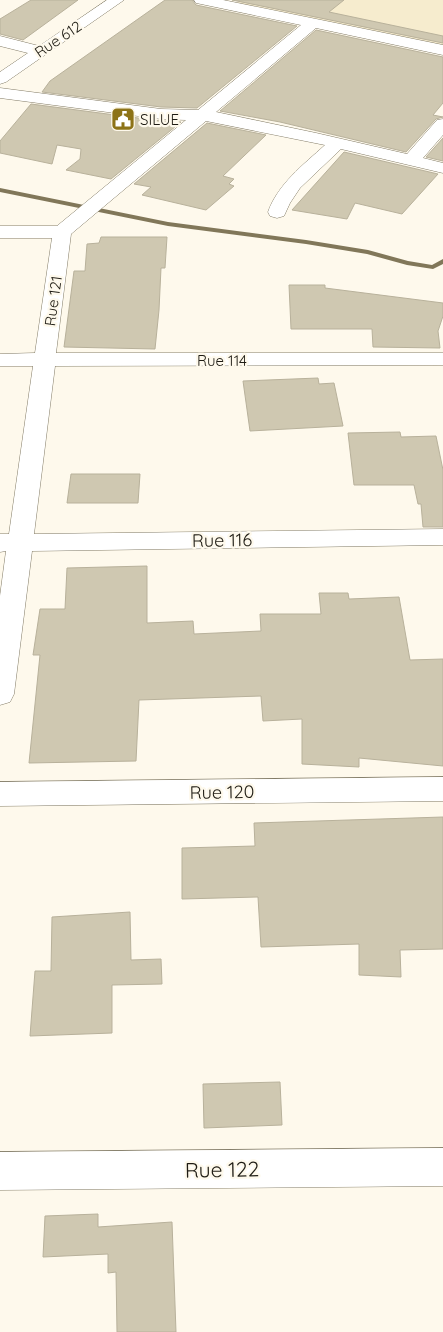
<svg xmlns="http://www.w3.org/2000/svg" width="443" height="1332" font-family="Quicksand,sans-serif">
<rect width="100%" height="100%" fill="#fef9ec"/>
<path fill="#f6ecce" d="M241,0H443V46L235,5Z"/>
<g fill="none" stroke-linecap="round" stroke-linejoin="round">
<path fill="#817759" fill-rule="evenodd" d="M0,188L168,222L306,240L368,250L408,261L432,265L443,259V264L433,269L407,265L367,254L306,244L168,226L0,192Z"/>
</g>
<g fill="#cfc8b1" stroke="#b8b19b">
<path d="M31,0H78L23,40L0,34V19Z"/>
<path d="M165,0H192L196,5L297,26L197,108L161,107L42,92L50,81Z"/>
<path d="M232,0H344L329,12L443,36V43Z"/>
<path d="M316,30L443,57V103L433,115L443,117L436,119L406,152L280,122L220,111Z"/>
<path d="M31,104L161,121L181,122L111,179L66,170L80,159L81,149L57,145L52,164L0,153V141Z"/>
<path d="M207,123L266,135L223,176L234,179L229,184L234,186L206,210L142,195L151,187L134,184Z"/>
<path d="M443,138V161L426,157Z"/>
<path d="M344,152L438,174L402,214L355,203L347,219L292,210Z"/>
<path d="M101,237H167L165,268H161L159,310L155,349L64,347L74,271H85L87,244L99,243Z"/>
<path d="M289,285H325V288L443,303V316L438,331L440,348L373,347L372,329H291Z"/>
<path d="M318,378L319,384L334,383L343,426L250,431L243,381Z"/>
<path d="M400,432L401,437L436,436L443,470V527H423L421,504H418L414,485H354L348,433Z"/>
<path d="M71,474H140L138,503H67Z"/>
<path d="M147,566V623L193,621L194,634L261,631L260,614H321L319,593H348L349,599L399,597L410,660L443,659V766L359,758V767L302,764V719L263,721L261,696L139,700L136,761L29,763L40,655H33L40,609H65L67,568Z"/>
<path d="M443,817V949L400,950L401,977L359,975V944L261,947L258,897L182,899V848L255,846L254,823Z"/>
<path d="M130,912L131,960L161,959L162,984L112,985V1033L30,1036L35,971H51L52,917Z"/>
<path d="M280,1082L282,1125L204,1128L203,1084Z"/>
<path d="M98,1214V1227L172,1222L176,1332H117L116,1272L108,1273V1254L43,1257L45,1216Z"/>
</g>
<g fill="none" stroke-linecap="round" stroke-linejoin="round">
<g stroke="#827b66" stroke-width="1">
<g id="street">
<path d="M107,0H124L6,82L0,84V72L28,53L0,46V36L39,46Z"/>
<path d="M194,0H223L443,45V55L316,28L216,112L316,133L407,154L437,120L443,119V135L423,158L443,163V173L341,149L300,188L290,203L284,216L277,218L270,216L268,212C278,184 303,165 325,145L206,121L71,234L56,353H443V365L55,366L34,534L443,529V545L32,551L14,694L10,702L0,705V596L6,551L0,552V534H9L33,366H0V354L35,353L52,238H0V226H57L186,120L161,119L0,98V88L161,109L198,110L301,25L201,4L196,3Z"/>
<path d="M443,777V801L0,806V782Z"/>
<path d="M443,1148V1186L0,1190V1152Z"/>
</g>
</g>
<use href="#street" fill="#fff" fill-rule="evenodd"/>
</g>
<defs>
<g id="civic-square" transform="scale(1.25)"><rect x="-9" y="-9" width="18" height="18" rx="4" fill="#8d7317" stroke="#fef9ec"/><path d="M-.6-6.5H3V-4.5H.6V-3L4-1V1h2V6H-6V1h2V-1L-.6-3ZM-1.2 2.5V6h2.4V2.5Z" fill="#fff"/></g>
</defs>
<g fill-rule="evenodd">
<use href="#civic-square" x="123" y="119"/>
</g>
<g text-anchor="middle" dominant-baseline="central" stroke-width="4.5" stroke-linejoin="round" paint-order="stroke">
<g font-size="15" fill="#1e1b13" stroke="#fef9ec">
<text transform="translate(58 39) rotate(-34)">Rue 612</text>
<text transform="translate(53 301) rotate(-82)">Rue 121</text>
<text x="222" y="360">Rue 114</text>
</g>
<g font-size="15" fill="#1e1b13" stroke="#fef9ec" text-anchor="start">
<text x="140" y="119">SILUE</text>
</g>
<g font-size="18" fill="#1e1b13" stroke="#fef9ec">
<text transform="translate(222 540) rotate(-1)">Rue 116</text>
<text transform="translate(222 792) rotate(-1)">Rue 120</text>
</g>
<g font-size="21" fill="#1e1b13" stroke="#fef9ec">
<text transform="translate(222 1169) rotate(-1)">Rue 122</text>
</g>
</g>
</svg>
